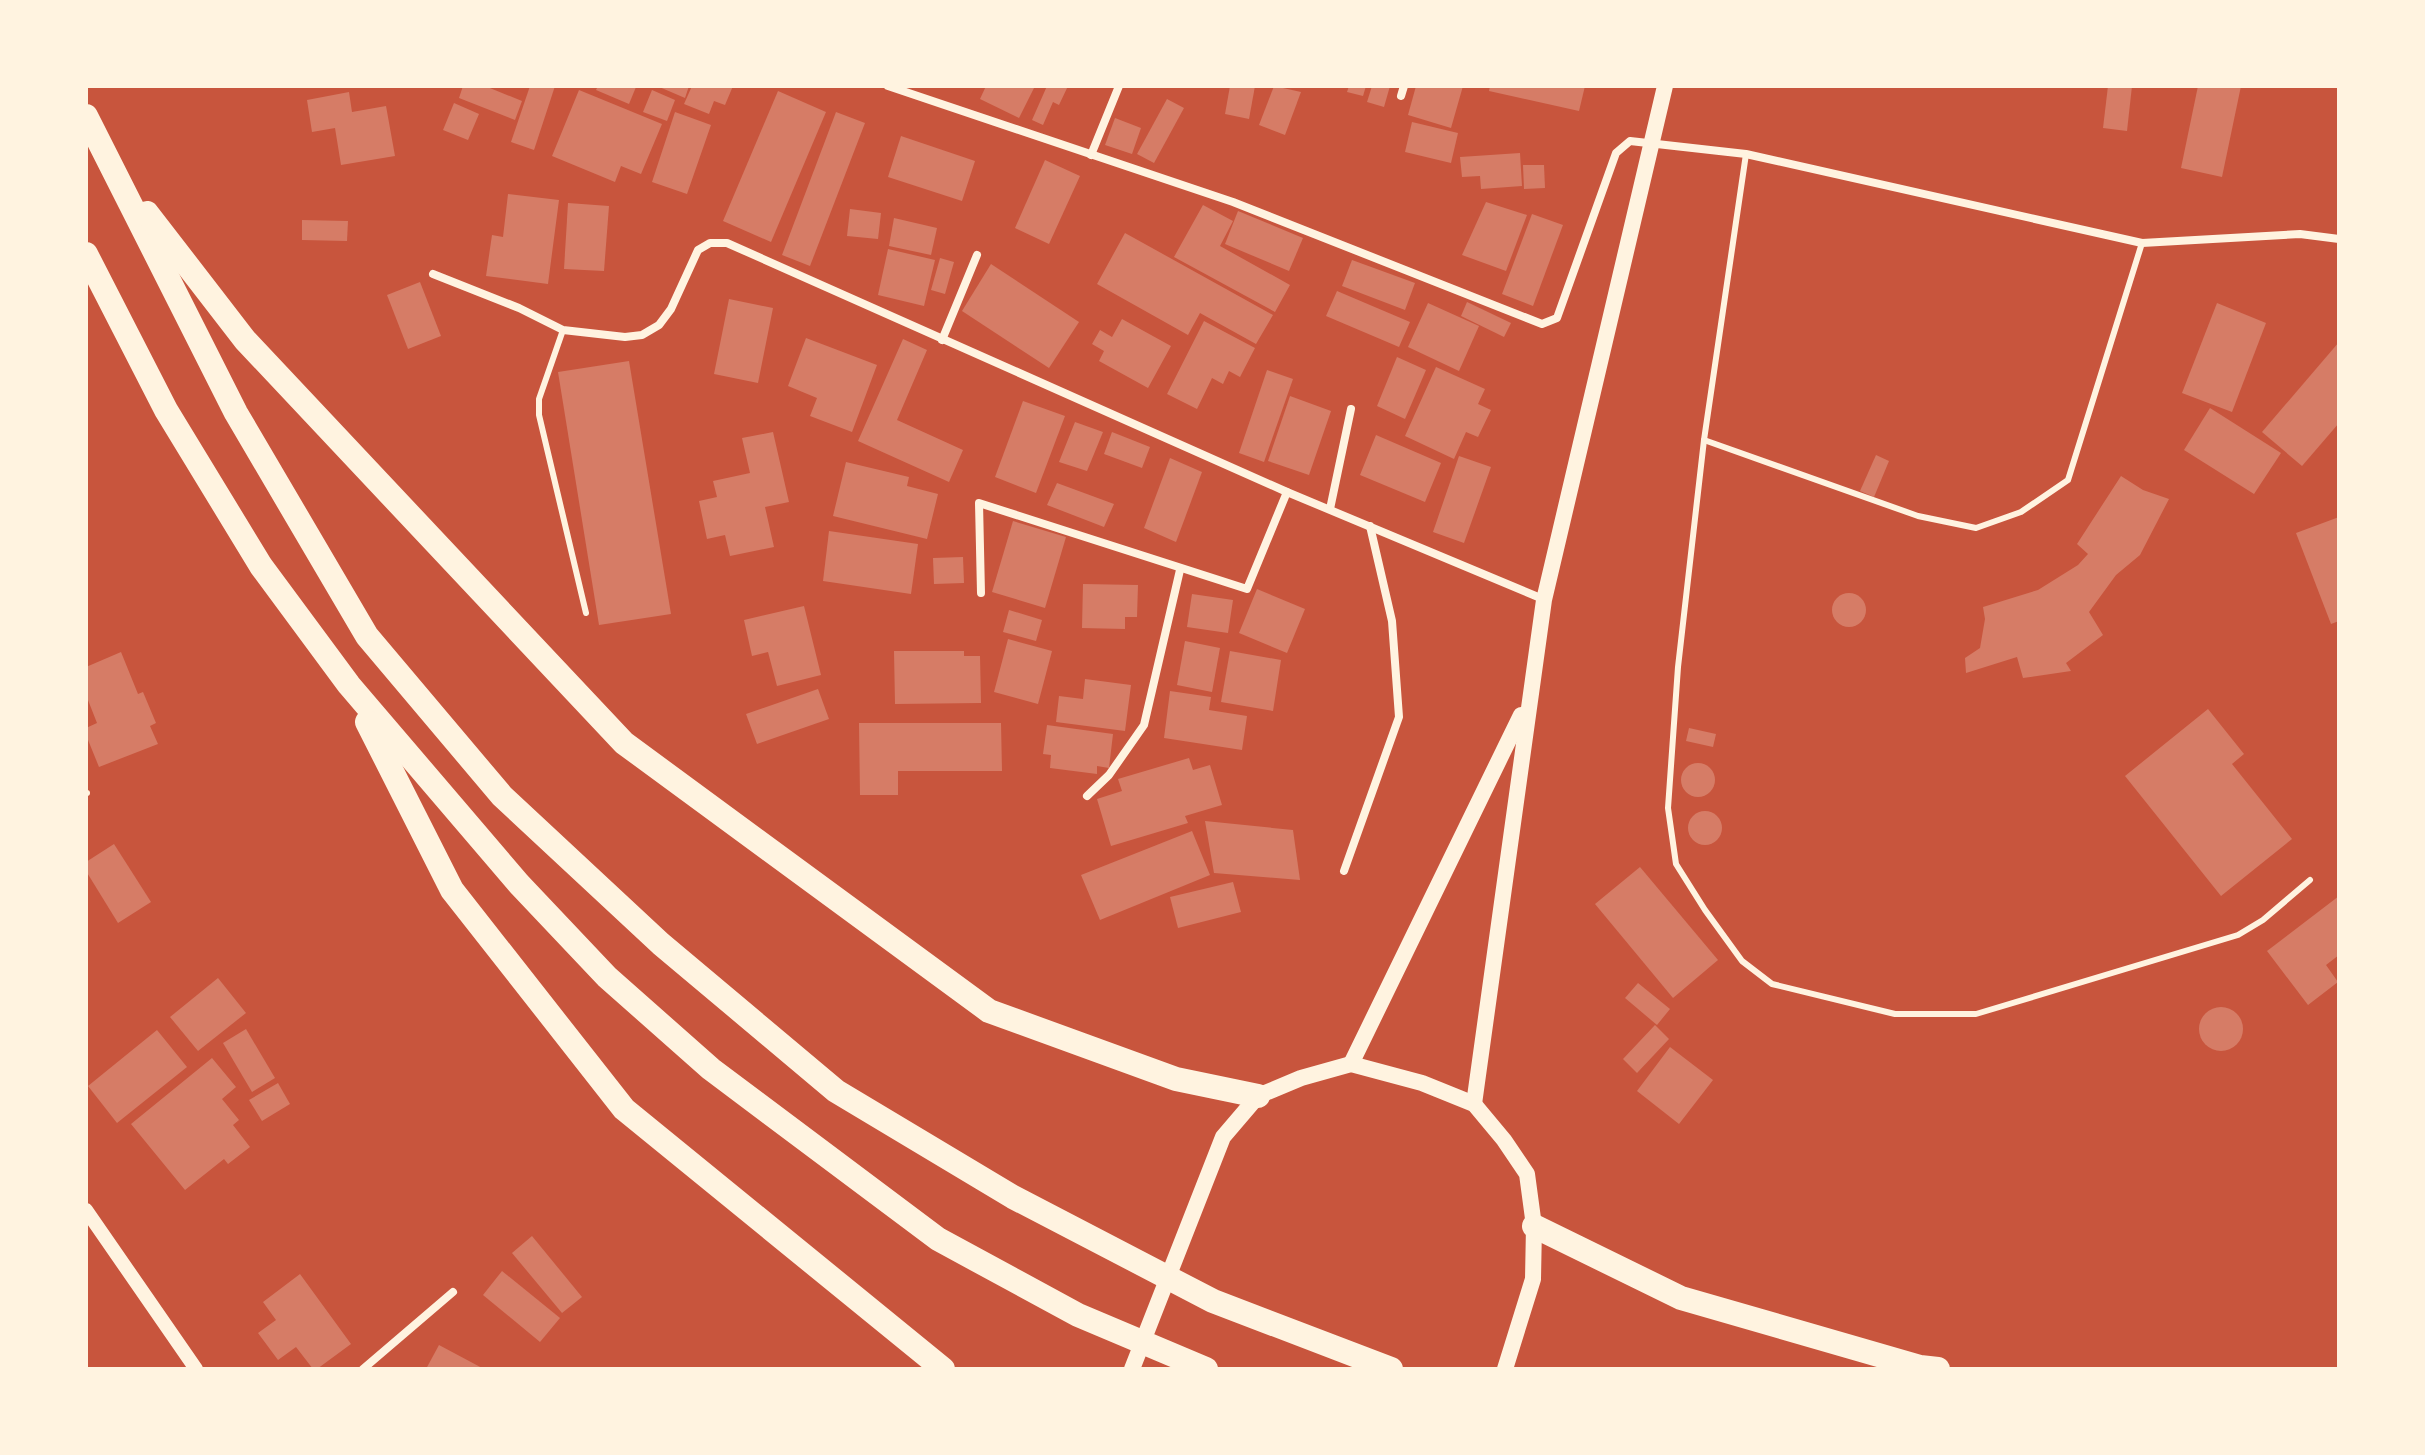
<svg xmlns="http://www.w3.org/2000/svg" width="2425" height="1455" font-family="'DejaVu Sans',sans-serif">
<rect width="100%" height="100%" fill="#c8553d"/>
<g fill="#d67c66">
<path d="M463,86H485L522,101L515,120L459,98Z"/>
<path d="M530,86H555L534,150L511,142Z"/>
<path d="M598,86H633L636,87L629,104L596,90Z"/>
<path d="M657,86H689L685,98Z"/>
<path d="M692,86H733L725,105L714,101L709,114L684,104Z"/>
<path d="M986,86H1035L1019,118L980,99Z"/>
<path d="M1047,86H1068L1059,105L1053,102L1043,125L1032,120Z"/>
<path d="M1230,86H1255L1249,119L1225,114Z"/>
<path d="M1274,86L1301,92L1285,135L1259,125Z"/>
<path d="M1349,86H1366L1363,96L1347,92Z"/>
<path d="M1372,86H1390L1384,107L1367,102Z"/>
<path d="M1416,86H1463L1451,128L1408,115Z"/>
<path d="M1490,86H1585L1579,111L1489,91Z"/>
<path d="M2108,86H2132L2127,131L2103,128Z"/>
<path d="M2198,86H2241L2222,177L2181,168Z"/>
<path d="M579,90L662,124L641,174L621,166L615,182L552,156Z"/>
<path d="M652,90L675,100L667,121L643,112Z"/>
<path d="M778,91L826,112L771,242L723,221Z"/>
<path d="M349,92L352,112L386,106L395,156L341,165L335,128L312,132L307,100Z"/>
<path d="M1167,99L1184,108L1154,163L1137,154Z"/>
<path d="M454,103L479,114L468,140L443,130Z"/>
<path d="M675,112L711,125L687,194L652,182Z"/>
<path d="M836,112L865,123L810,266L782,255Z"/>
<path d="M1115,118L1141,128L1132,154L1105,145Z"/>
<path d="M1412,122L1458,133L1451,163L1405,152Z"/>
<path d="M901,136L975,161L962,201L888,177Z"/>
<path d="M1520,153L1522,186L1481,189L1480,176L1462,177L1460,157Z"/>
<path d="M1045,160L1080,176L1049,244L1015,228Z"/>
<path d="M1523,165H1544L1545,188L1524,189Z"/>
<path d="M508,194L559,200L548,284L486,276L492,235L503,237Z"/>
<path d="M1486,202L1527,215L1506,271L1462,255Z"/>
<path d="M568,203L609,206L604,271L564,269Z"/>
<path d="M1203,205L1233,221L1220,246L1290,285L1275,312L1174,257Z"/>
<path d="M850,209L881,213L878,239L847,236Z"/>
<path d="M1238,211L1303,238L1289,271L1225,244Z"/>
<path d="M1532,214L1563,225L1533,306L1502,294Z"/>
<path d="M894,218L937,228L931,255L889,246Z"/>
<path d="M302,220L348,221L347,241L302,240Z"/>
<path d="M1125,233L1273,315L1256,344L1200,313L1188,335L1097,284Z"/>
<path d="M888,249L935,260L924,306L878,295Z"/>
<path d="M940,258L954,262L945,294L931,290Z"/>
<path d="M1352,260L1415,283L1405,310L1342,286Z"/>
<path d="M991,264L1079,322L1049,368L962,311Z"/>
<path d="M420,282L441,336L408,349L387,295Z"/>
<path d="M1337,291L1410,322L1399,347L1326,316Z"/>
<path d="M729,299L773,308L758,383L714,374Z"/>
<path d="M1467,302L1511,323L1504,337L1461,316Z"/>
<path d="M1428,303L1479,326L1459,371L1408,347Z"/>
<path d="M2217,303L2266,323L2232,412L2182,393Z"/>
<path d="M1122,319L1171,346L1148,388L1099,361L1104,351L1092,344L1100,330L1112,337Z"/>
<path d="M1204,321L1255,348L1240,377L1229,371L1223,384L1212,378L1197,409L1167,394Z"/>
<path d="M806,338L877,365L852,432L810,416L817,398L788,386Z"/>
<path d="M903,339L927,350L897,420L963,450L949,482L858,441Z"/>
<path d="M2339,342V423L2302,466L2262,432Z"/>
<path d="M1397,357L1426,370L1405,419L1377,406Z"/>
<path d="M629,361L671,614L599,625L558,372Z"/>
<path d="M1436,367L1485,389L1478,404L1491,410L1478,437L1466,432L1454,459L1405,436Z"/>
<path d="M1267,370L1293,379L1264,462L1239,453Z"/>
<path d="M1290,396L1331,411L1309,475L1268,461Z"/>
<path d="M1023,401L1065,416L1036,493L995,477Z"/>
<path d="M2210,408L2281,453L2254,494L2184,450Z"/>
<path d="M1075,422L1103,432L1087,471L1059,462Z"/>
<path d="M773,432L789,502L765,507L774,547L730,556L725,535L707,539L699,501L717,497L713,481L750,473L742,438Z"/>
<path d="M1112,432L1150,447L1142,468L1104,454Z"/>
<path d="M1376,435L1441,463L1425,502L1360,475Z"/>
<path d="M1876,455L1889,461L1874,497L1860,491Z"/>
<path d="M1459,456L1491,467L1464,543L1433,532Z"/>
<path d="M1170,458L1202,472L1176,542L1144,528Z"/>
<path d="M846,462L909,477L907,486L938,494L927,539L833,516Z"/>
<path d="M2121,476L2143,490L2169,499L2140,555L2116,575L2089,612L2103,635L2066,663L2071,671L2023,678L2017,657L1966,673L1965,658L1980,648L1985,619L1983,607L2038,590L2078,565L2088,554L2077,544Z"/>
<path d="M1057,483L1114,504L1104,527L1047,505Z"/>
<path d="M2339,517V621L2331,624L2296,533Z"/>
<path d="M1013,521L1066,537L1045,608L992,592Z"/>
<path d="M829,531L918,544L911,594L823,581Z"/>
<path d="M963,557L964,583L934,584L933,558Z"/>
<path d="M1083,584L1138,585L1137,617H1125V629L1082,628Z"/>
<path d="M1257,589L1305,609L1287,653L1239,633Z"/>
<circle cx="1849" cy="610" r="17"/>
<path d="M1192,594L1233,600L1228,633L1187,627Z"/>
<path d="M804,606L821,675L777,686L768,652L752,656L744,620Z"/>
<path d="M1009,610L1042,620L1036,641L1003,632Z"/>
<path d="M1008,639L1052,651L1038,704L994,692Z"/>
<path d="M1185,641L1220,648L1212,692L1177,685Z"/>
<path d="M894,651H964V656H980L981,703L895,704Z"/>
<path d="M1230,651L1281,660L1273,711L1221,702Z"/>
<path d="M121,652L138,694L143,692L156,723L150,726L158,744L99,767L86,735V728L97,723L86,695V667Z"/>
<path d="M1085,679L1131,685L1125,731L1056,722L1059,696L1083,699Z"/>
<path d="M818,689L829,719L757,744L746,714Z"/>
<path d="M1170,691L1211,697L1209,710L1247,716L1242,750L1164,738Z"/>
<path d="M2208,709L2244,754L2232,764L2292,839L2221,896L2125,776Z"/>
<path d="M859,723H1001L1002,771H898V795H860Z"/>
<path d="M1047,725L1113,734L1109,768L1097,766V774L1050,768L1051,755L1043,754Z"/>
<path d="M1689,728L1716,734L1713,747L1686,741Z"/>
<path d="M1189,758L1193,770L1210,765L1222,805L1185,816L1188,823L1111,846L1097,799L1122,791L1118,779Z"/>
<circle cx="1698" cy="780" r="17"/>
<circle cx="1705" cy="828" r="17"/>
<path d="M1205,821L1293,830L1300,880L1214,873Z"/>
<path d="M1192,831L1210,875L1100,920L1081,875Z"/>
<path d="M114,844L151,902L118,923L86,871V862Z"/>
<path d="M1640,867L1718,960L1673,998L1595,904Z"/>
<path d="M1233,882L1241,912L1178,928L1170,897Z"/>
<path d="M2339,896V955L2326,965L2338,982L2308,1005L2267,951Z"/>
<path d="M218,978L246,1013L198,1051L170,1017Z"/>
<path d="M1638,983L1670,1009L1657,1025L1625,998Z"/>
<circle cx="2221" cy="1029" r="22"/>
<path d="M1655,1025L1669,1039L1637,1073L1623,1059Z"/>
<path d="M246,1029L275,1078L252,1092L223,1043Z"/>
<path d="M157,1030L187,1067L117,1123L88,1086Z"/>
<path d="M1670,1047L1713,1080L1679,1124L1637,1091Z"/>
<path d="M212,1058L236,1087L222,1099L239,1120L233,1125L250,1147L228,1164L224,1159L185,1190L131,1124Z"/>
<path d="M278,1083L290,1104L262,1121L249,1100Z"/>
<path d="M532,1236L582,1297L562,1313L512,1253Z"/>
<path d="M502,1271L560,1318L540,1342L483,1295Z"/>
<path d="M300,1274L351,1344L317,1369H313L296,1347L278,1360L258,1333L276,1320L263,1302Z"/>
<path d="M439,1345L484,1369H426Z"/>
</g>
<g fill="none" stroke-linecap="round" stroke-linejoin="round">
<g stroke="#fff3e0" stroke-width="6">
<path d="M1746,154L1704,440L1678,667L1668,808L1676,864L1705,910L1742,961L1772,984L1895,1014H1976L2238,935L2263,920L2310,880"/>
<path d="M563,330L539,399V415L586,613"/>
<path d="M1704,440L1918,516L1976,528L2021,512L2068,480L2142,243"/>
<path d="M86,793H87"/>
</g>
<g stroke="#fff3e0" stroke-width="8">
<path d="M888,86L1233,202L1542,324L1557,318L1616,153L1630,141L1746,154L2142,243L2300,234L2339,239"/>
<path d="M1401,96L1404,86"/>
<path d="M1091,155L1119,86"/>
<path d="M433,274L519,308L563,330L625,337L642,335L659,325L671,309L698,250L710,243H727L1287,492L1543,599"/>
<path d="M942,340L977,255"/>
<path d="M1330,509L1351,409"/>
<path d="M981,593L979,503L1247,589L1287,492"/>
<path d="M1087,796L1109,775L1144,725L1180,570"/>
<path d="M1344,871L1399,717L1392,621L1370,526"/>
<path d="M363,1369L453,1292"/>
</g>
<path stroke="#fff3e0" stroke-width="14" d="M86,1210L196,1369"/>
<g stroke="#fff3e0" stroke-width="16">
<path d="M1351,1064L1521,715"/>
<path d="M1474,1104L1544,600L1665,86"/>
<path d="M1132,1369L1223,1137L1258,1096L1301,1078L1351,1064L1422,1083L1474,1104L1504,1140L1527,1174L1534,1226L1533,1279L1505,1369"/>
</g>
<g stroke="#fff3e0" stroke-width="24">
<path d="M86,116L236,413L367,636L502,796L661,944L836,1091L1013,1197L1213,1301L1391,1369"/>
<path d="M147,213L245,340L624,743L989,1011L1176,1079L1258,1096"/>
<path d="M86,254L166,410L261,566L349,685L519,884L607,977L711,1069L938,1239L1078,1315L1206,1369"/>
<path d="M367,722L452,890L624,1109L943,1369"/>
<path d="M1534,1226L1681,1298L1920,1367L1938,1369"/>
</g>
</g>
<rect width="2425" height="1455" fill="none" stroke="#fff3e0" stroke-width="176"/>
</svg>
